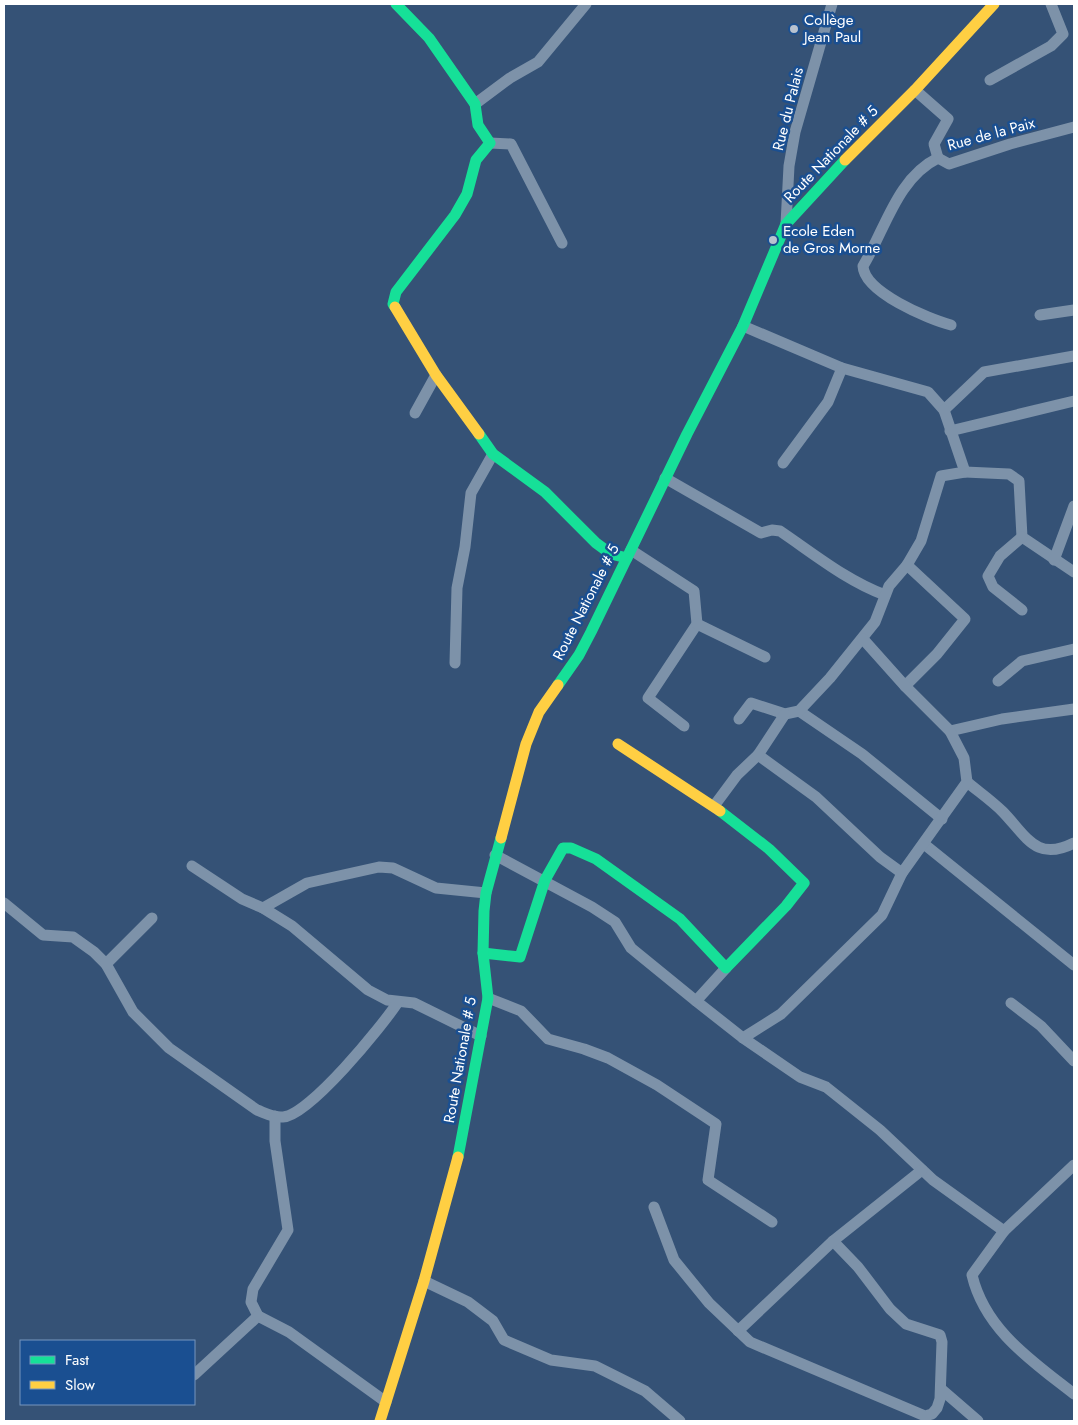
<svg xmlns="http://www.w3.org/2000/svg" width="1078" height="1425" font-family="Jost,sans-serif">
<rect width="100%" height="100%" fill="#355276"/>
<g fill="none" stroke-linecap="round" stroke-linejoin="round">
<g stroke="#7d92a9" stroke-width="11">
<path d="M990,80L1051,46L1063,34L1051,4"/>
<path d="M915,90L948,119L934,144L938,158"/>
<path d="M475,104L510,78L538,62L586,4"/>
<path d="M490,143L511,144L562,243"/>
<path d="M786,224L789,166L795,132L832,4"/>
<path d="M1040,315L1074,310"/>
<path d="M951,325C928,319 864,292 863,266C885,230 897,178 938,158L949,164L1010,144L1074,127"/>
<path d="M743,326L842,368L928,392L944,410L984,372L1074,356"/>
<path d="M415,413L436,375"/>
<path d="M950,431L1074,401"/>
<path d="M783,463L828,402L842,368"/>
<path d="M965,472L1009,474L1019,481L1022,537L1074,572"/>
<path d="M665,478L761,533L772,530L780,531C814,554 847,581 885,595"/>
<path d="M631,550L694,591L697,624L648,698L684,726"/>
<path d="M1054,560L1074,506"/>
<path d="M1022,610L993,587L988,576L1000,556L1022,537"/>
<path d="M697,624L765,657"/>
<path d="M455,663L457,588L465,547L471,493L493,454"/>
<path d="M998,681L1022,661L1074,649"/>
<path d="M905,686L937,654L965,619L907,565"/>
<path d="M799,711L862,754L942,819"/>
<path d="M739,719L751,703L785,714L799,711L830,678L875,622L889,586L907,565L921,541L941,476L965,472L944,410"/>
<path d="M950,731L1002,719L1074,709"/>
<path d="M758,755L816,797L880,857L902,873"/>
<path d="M967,782C979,792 992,801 1003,812C1027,837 1036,862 1074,843"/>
<path d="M714,806L737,775L758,755L785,714"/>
<path d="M924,844L1074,965"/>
<path d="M495,855L592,907L615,922L631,948L696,1001L743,1038L800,1077L826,1087L880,1130L933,1180L1004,1231"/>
<path d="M192,866L242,899L263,908L292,926L368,990L387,1000L414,1003L481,1036"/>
<path d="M4,903L43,935L73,937L94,952L106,964L133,1012L169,1048L257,1110C265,1113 274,1118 283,1117C309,1116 383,1025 398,1002"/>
<path d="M263,908L307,883L379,867L393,868L436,888L486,893"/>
<path d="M106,964L152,918"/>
<path d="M488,998L521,1011L548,1039L584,1049L608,1058L657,1085L716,1124L708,1180L772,1222"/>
<path d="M696,1001L726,968"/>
<path d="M1011,1003L1041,1026L1074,1061"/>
<path d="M743,1038L781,1014L882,915L902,873L967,782L964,758L950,731L905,686L863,639"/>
<path d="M1074,1165L1004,1231L972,1275C985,1330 1032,1361 1074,1394"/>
<path d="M654,1207L674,1260L709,1303L750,1342L925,1416L932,1414L937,1408L940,1399L942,1342L940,1335L906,1324L890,1309L858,1267L833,1241"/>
<path d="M424,1281L468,1302L493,1321L504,1340L551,1360L595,1366L645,1391L680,1421"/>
<path d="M258,1316L251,1302L253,1289L288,1230L275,1141V1116"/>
<path d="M738,1331L833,1241L922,1170"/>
<path d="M194,1375L258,1316L289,1332L386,1402"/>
<path d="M941,1389L978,1421"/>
</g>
<g stroke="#16e098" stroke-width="11">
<path d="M395,307L393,304L396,292L455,215L467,194L476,160L490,143L478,125L475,104L429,38L396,4"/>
<path d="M479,434L493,454L545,492L596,543L611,554L627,558"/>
<path d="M558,685L579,655L591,632L687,434L743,326L786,224L845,160"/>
<path d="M483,953L520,957L545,880L563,848H571L596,859L680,919L726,968L786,906L804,883L769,849L720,811"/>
<path d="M458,1157L488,998L483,953L484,911L486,893L501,838"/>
</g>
<g stroke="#ffcf43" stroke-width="11">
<path d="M845,160L915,90L994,4"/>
<path d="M395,307L436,375L479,434"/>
<path d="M618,744L720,811"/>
<path d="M501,838L526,744L539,712L558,685"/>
<path d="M380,1421L424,1281L458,1157"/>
</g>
</g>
<g fill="#b8c2cf" stroke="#1a4f91" stroke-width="2">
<circle cx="794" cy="29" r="5"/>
<circle cx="773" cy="240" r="5"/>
</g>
<g text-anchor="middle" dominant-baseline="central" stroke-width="5" stroke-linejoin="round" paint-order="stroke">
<g font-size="15" fill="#fff" stroke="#1a4f91" text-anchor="start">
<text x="804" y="20">Collège<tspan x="804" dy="17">Jean Paul</tspan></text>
<text x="783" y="231">Ecole Eden<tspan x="783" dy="17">de Gros Morne</tspan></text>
</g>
<g font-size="15" fill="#fff" stroke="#1a4f91">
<text transform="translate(788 109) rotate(-76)">Rue du Palais</text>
<text transform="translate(991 134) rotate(-15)">Rue de la Paix</text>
<text transform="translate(831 154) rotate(-46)">Route Nationale # 5</text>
<text transform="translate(586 602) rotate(-63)">Route Nationale # 5</text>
<text transform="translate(460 1060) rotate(-80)">Route Nationale # 5</text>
</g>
</g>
<rect width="1078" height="1425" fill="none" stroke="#ffffff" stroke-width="10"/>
<rect x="20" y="1340" width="175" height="65" fill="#1a4f91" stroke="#7695bd"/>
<rect x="30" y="1356" width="25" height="8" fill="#16e098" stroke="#7695bd"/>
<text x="65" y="1365" font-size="15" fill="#ffffff">Fast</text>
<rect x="30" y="1381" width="25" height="8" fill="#ffcf43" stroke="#7695bd"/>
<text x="65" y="1390" font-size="15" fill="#ffffff">Slow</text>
</svg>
